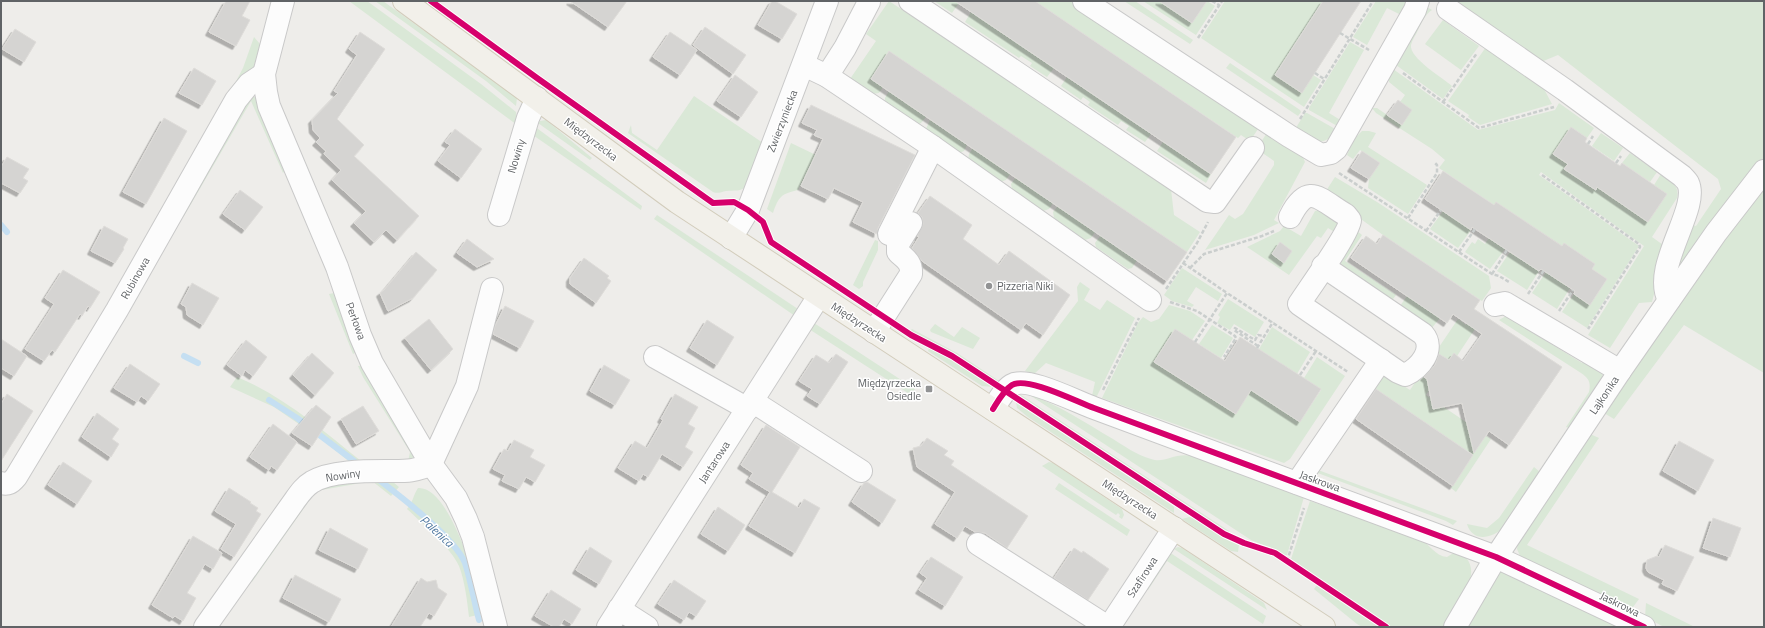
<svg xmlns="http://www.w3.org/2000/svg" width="1765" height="628" font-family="'Titillium Web',sans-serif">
<defs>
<filter id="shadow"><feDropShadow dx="-3.5" dy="3.5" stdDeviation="0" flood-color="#0004"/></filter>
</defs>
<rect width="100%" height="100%" fill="#eeedea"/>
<g fill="#dae8d7">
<path d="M349,1H367L481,84L516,112L517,125Z"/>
<path d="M375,1H383L517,98L516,106L486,81Z"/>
<path d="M889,1L1171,189L1174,215L1200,232L1187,252L889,51L871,79L883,87L879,93L872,94L850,79L876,41L866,34Z"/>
<path d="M934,1H955L959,3L952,13Z"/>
<path d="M1035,1H1072L1260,126L1250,141L1241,135L1238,138Z"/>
<path d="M1124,1H1135L1193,40L1190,44Z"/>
<path d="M1143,1H1168L1166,5L1192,23L1207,1L1215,6L1196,35Z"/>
<path d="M1225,1H1323L1275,75H1313L1321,80L1304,107L1201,38Z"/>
<path d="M1376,1H1408L1401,15L1387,8L1367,45L1353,37Z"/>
<path d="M1454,1H1764V161L1672,287L1689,224L1696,226L1721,189L1718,179L1558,55L1541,62Z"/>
<path d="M1427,7L1432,10C1425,14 1421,24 1418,30C1416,35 1412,40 1411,45C1409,58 1443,78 1452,86L1443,99L1396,65Z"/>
<path d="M971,12L1054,68L1047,77L1030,66L1032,63L1021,56L1019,58L965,22Z"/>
<path d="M1443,20L1479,46L1461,70L1425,44Z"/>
<path d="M254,37L260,44L253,70L232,89L243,68Z"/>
<path d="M1350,42L1364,50L1329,113L1342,121L1339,127L1309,110V108Z"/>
<path d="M1486,47L1539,84L1544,89L1552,104L1480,125L1468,117L1469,115L1448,101Z"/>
<path d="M1230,63L1300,110L1301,112L1298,116L1226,68Z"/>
<path d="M1393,69L1478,130L1555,110L1559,103L1594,128L1587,138L1572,128L1553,154L1568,164L1564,169L1595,190L1600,184L1603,191L1648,221L1667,194L1654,185L1661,174C1670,181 1680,185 1677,198L1652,237L1666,247L1652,302L1639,303L1610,348L1588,335L1644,246L1541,172L1539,175L1639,246L1587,328L1562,312L1574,294L1590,305L1607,279L1592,269L1595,264L1564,243L1559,250L1555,247L1557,243L1496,202L1492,209L1487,206L1489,202L1439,168L1445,160L1432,149L1376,113L1372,108H1377L1402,125L1400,102L1405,95L1389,82V78Z"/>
<path d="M1067,77L1151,134L1145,142L1126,130L1129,126L1121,121L1118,125L1088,105L1090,102L1083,97L1081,100L1061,86Z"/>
<path d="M889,91L926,117L921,123L917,125L885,103V98Z"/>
<path d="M250,96L255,97L259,99L288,167L283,173L251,101L184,216L180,212Z"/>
<path d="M694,96L763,143L746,187C739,192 735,190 726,191C721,192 718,194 713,192L628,133L631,125L632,133L657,150Z"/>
<path d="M1305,113H1307L1337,130C1321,150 1314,140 1294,131Z"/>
<path d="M546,120L592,158L590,160L538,123L540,121Z"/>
<path d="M930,120L967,145L964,151L959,153L925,131Z"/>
<path d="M534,126L642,206L641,210L530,133Z"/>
<path d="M1268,131L1302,155L1305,162L1274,220L1279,223L1254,235L1205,250L1229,215L1235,219L1243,214L1274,165V161L1261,152L1258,147Z"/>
<path d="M1362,131H1369L1376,133L1368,147L1427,185L1408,214L1368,188L1369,179L1380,163L1360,150L1353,159L1347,155L1354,139Z"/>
<path d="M1601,133L1623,148L1614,161L1592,146Z"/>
<path d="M1163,142L1211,174L1206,183L1157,151Z"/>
<path d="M791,143L816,155L798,190C781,194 779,196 773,213L767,209Z"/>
<path d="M973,148L1010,174L1006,180L1000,182L968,160L969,154Z"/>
<path d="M1630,153L1657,172L1650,182L1622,163Z"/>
<path d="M1016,177L1053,203L1049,209L1043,211L1012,189L1011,184Z"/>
<path d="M1335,177L1377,202L1489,276L1491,288L1482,301L1383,235L1329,196L1326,191Z"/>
<path d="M1764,185V373L1684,325L1614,419L1604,413L1678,304Z"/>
<path d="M1058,206L1095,232L1091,238L1085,240L1054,218L1053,212Z"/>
<path d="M1319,210L1338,220L1339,225L1336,233L1328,228L1321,238L1317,236L1289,275L1247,247L1280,231L1284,226L1301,236L1315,211Z"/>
<path d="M1443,211L1471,230L1458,248L1430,229Z"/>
<path d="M657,215L798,309L795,316L654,219Z"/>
<path d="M1357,231L1362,235L1345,261L1396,295L1390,303L1339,265L1338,259Z"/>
<path d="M1101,235L1137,260L1132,268L1128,269L1096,247L1095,243Z"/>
<path d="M1489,238L1505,249L1490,269L1465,252L1472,242L1475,244L1478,239L1485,244Z"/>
<path d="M875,240L878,241V250L863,282V286L859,289L853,285Z"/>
<path d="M1510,252L1539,271L1527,290L1497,271Z"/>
<path d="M1182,268L1222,294L1218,301L1196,287L1187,301L1194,305L1192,307L1172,301L1164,295Z"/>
<path d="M1546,272L1570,288L1557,309L1532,293Z"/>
<path d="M1080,282L1090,289L1084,300L1100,310L1107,300L1135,318L1097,396H1092L1095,382L1046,363L1034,374L1025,371L1078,301L1077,287Z"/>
<path d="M339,292L361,350L353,354L329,294Z"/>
<path d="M1407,296L1440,318L1431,329L1398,309Z"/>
<path d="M1228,299L1264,322L1255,337L1234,324L1230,330L1217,323L1220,317L1218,315Z"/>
<path d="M1169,305L1190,311L1205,321L1192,340L1175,329L1154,362L1235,414L1249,393L1246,387L1300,422L1321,390L1304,378L1317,357L1345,376L1290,459L1284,463L1102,398L1138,323L1143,317L1151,322L1159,319Z"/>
<path d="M1475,311L1486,319L1475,329L1457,356L1454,354L1449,360L1438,354L1423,377L1427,379L1429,390L1426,395L1491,439L1456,492L1451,488L1473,455L1374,388L1318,470L1457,521L1453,525L1446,521L1315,472V468L1373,382L1375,383L1377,376L1385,374L1410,390L1458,319L1466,325Z"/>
<path d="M1506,316L1582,363L1587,356L1603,371L1602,379L1569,428L1566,427L1589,392C1591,383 1589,378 1581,373L1499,320Z"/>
<path d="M814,323L915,389L911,395L809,329Z"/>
<path d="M935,324L954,337L962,327L980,338L973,349L931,332L930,330Z"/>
<path d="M1212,325L1233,338L1221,358L1199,344Z"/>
<path d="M1272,327L1310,352L1297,374L1259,349Z"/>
<path d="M912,329L957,353L999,381L998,383L956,354L910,331Z"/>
<path d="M929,348L953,360L993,387L982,386L928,351Z"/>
<path d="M367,365L414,456L412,462H408L410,452L363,377L358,366Z"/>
<path d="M237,377C283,396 322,430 361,461L351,463L325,442L274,407L230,387Z"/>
<path d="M1028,394C1059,405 1084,422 1113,439C1124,446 1137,455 1151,459C1165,464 1174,452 1192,456L1304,497L1287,555L1284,556L1275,550L1251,540Z"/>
<path d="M1021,395L1229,531V533L1019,396Z"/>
<path d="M1016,402L1170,504L1174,507V513L1028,417L1017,408Z"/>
<path d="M1590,434L1599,438L1527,545L1639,599L1633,607L1628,608L1521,558L1517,549L1518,542Z"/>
<path d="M1049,462L1053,463L1122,509L1124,515L1122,519L1119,517L1120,515L1118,513L1116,515L1042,466Z"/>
<path d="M1534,467L1540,472L1503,528C1491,539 1472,542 1467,524L1487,528L1499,518Z"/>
<path d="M379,476L393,482L399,487L391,496L372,481L316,491L252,582L251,577L312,490Z"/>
<path d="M1059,483L1130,530L1127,536L1055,489Z"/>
<path d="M418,488C451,486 477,587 486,613L469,617C467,600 465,582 459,566C452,549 421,522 407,509C413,503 413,495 418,488Z"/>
<path d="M1310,501L1333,509L1337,506L1419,537C1429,544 1435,556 1447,557L1455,552C1459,554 1464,555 1466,558C1483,576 1454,611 1444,627H1391L1291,559Z"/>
<path d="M1189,517L1194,518L1224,538L1239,545L1238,552L1231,551L1182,519Z"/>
<path d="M1178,547L1182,548L1264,603L1267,610L1174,549Z"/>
<path d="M1169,552L1266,616L1263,624L1167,561L1148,590V586Z"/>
<path d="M1503,570L1635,627H1466L1498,572Z"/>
<path d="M1317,585L1379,627H1362L1357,624L1314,589Z"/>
<path d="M1646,603L1695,627H1664L1645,617Z"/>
</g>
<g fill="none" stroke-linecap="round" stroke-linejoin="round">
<g stroke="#c5dff2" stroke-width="6">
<path d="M1,225L7,232"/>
<path d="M184,356L198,363"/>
<path d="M269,400L297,418L354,461"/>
<path d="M379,480C401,497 455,538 465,563C471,581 474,602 479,620"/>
</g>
</g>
<g fill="#d5d4d2" stroke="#dedcd9" filter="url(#shadow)">
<path d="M226,1H250L242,16L250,20L236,46L209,32Z"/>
<path d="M570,1H627L608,27Z"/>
<path d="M772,1H775L797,14L782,39L758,25Z"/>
<path d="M955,1H1035L1236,137L1211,174Z"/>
<path d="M1159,1H1207L1192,23Z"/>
<path d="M1323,1H1361L1302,93L1275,75Z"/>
<path d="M705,27L746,55L733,74L693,45Z"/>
<path d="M15,29L36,42L24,62L2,49Z"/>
<path d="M360,32L385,49L337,119L364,145L354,156L419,216L397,240L386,230L374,242L354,223L366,211L332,180L341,170L324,154L326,151L316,142L320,138L313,130L312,120L338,93L334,91L357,55L349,49Z"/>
<path d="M670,32L697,50L680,75L653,57Z"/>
<path d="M889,51L1187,252L1167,281L871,79Z"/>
<path d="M194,68L216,81L202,105L179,93Z"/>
<path d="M735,75L758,92L741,117L717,101Z"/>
<path d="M1398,100L1412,110L1402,125L1387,115Z"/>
<path d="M811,105L915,155L878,228L877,234L853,222L863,202L834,188L828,199L801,186L823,139L814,135L817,130L802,123Z"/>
<path d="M164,118L187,131L146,204L123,192Z"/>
<path d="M1571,127L1587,138L1585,142L1620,166L1622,163L1667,194L1648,222L1597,187L1596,190L1564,169L1568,164L1553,154Z"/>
<path d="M455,129L482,149L461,178L438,161L450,145L445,142Z"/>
<path d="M1362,151L1380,163L1369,179L1351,168Z"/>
<path d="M7,157L29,169L23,178L28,181L20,193L1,183V167Z"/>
<path d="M1443,171L1494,205L1496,202L1562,246L1564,243L1595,264L1592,269L1607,279L1590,305L1574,294L1575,291L1541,269L1539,271L1472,227L1471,230L1425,199Z"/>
<path d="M240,190L263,207L245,230L223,214Z"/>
<path d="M930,196L972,225L963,239L999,265L1009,251L1070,295L1043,335L1026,323L1021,330L922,261L912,248L919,237L917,236L923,224L922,217L918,213Z"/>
<path d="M104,226L128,239L123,248L124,249L115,263L91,251Z"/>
<path d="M1383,235L1480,300L1474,309L1562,367L1509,445L1489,431L1474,453L1462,403L1433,409L1427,379L1424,377L1435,365L1439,354L1449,360L1454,353L1463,361L1482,334L1453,314L1447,323L1351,258L1366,236L1377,244Z"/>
<path d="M467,239L494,259L477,267L457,253Z"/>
<path d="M1280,242L1292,251L1284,263L1272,254Z"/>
<path d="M416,252L437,270L413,298L388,311L380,293L384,290Z"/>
<path d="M584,258L609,276L607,278L611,281L596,303L570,284V278Z"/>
<path d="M63,270L100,292L90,308L88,306L82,316L80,314L55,352L52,350L44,361L25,349L54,304L45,298Z"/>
<path d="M192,283L219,298L203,325L187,315L186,307L181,304Z"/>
<path d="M505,306L534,321L520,348L493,334L495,326Z"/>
<path d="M429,319L453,349L431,370L405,338Z"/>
<path d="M707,320L734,337L717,365L690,348Z"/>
<path d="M1175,329L1225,361L1240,337L1321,389L1300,422L1251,390L1236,414L1154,362Z"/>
<path d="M1,339L27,356L14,376L1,368Z"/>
<path d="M246,340L267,357L253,376L245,370L242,376L227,365Z"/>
<path d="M312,353L334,373L315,395L293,375Z"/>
<path d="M836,354L848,362L820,404L807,396L812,389L799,381L816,355L829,363Z"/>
<path d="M130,364L160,384L148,401L141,396L137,402L114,388Z"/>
<path d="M604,365L630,380L615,405L590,391Z"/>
<path d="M1376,389L1473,455L1453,486L1356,419Z"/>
<path d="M7,394L33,411L1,461V404Z"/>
<path d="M675,394L698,407L688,424L695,428L685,447L693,452L683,467L662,454L648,477L643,474L639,481L618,468L635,441L647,448L663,420L661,419Z"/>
<path d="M316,405L331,417L312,446L292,433Z"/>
<path d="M363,406L379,431L356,444L341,419Z"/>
<path d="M97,413L119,429L112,439L119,444L111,457L82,437Z"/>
<path d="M273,424L297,442L277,470L271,466L269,470L250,457Z"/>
<path d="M766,425L800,447L772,492L799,508L804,499L820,508L795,553L749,526L770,492L749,479L753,473L741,465Z"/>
<path d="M927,438L948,451L944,455L954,461L951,465L1028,516L1007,548L985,533L975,532L965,526L957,538L935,524L955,492L917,467L913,448L921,446Z"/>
<path d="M514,440L534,450L530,457L545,465L535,482L526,477L519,489L502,481L505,475L493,469L504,449L508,451Z"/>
<path d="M1679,441L1714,460L1698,491L1663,471Z"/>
<path d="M63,462L92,481L77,504L48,485Z"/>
<path d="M867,482L896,500L882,523L852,502L864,483Z"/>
<path d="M229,488L251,502L250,503L258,508L256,511L261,514L234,557L221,549L236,524L215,511Z"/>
<path d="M718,507L745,525L728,551L701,534Z"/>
<path d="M1713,518L1741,528L1730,557L1703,548Z"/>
<path d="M330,528L368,549L358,569L319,550Z"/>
<path d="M193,536L222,553L213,569L205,564L187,593L196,598L183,621L175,616L173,618L152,605Z"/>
<path d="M1665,545L1694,557L1677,591L1662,584L1664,580L1648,572L1646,568L1647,560L1657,556L1659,557Z"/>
<path d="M590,547L612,561L599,584L576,570Z"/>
<path d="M1074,548L1082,553L1083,551L1109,569L1088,600L1054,578Z"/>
<path d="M931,557L963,577L945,606L919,590L927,578L920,573Z"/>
<path d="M295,575L341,599L329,622L283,598Z"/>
<path d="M421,578L427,582L436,580L438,588L447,594L434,616L429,613L420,627H391Z"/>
<path d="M674,580L706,601L696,616L689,612L684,620L658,604Z"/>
<path d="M551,590L581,609L572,624L564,619L559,627H554L535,616Z"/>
</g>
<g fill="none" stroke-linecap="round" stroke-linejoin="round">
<g stroke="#c9c9c9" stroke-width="24">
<g id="minor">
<path d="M283,1L264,74L266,92L269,106L337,267L360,335L372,363L431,464L456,498L466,519L473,537L496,627"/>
<path d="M910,1L1207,201L1215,202L1253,148"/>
<path d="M1084,1L1289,136L1321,155L1331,153L1336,149L1415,10L1418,1"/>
<path d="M1448,9L1565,90L1682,176C1684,178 1687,181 1688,183C1700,209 1651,267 1669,300"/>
<path d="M804,65L827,76L933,147L1150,300"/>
<path d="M827,76L845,48L869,2"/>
<path d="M499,215L528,118L537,98"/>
<path d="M1290,217C1308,181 1319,199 1346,215L1350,220C1350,232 1308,290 1299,304L1398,372L1405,375C1420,368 1436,349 1423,334L1323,266"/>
<path d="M889,234L933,147"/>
<path d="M731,238L748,210L827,1"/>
<path d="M1495,305L1505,303L1620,371"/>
<path d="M874,332L911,274C912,262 905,259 898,252V244L911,223"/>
<path d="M655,357L748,409"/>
<path d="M752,401L861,471"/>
<path d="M993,409C998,401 1004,390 1012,385C1027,376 1077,402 1094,408L1496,557L1644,627"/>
<path d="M1,483C8,485 11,483 16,477L117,310L236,100L249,84L264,74"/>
<path d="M1297,483L1381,360"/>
<path d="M978,544L1108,627"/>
<path d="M619,609L647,627"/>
<path d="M205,627L295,500C300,493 305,486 312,482C330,471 365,471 386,471C403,471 416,472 431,464L467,386L492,289"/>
<path d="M608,627L819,296"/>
<path d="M1109,627L1174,528"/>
<path d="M1455,627L1496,557L1620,371L1716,233L1764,171"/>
</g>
</g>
<g stroke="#d2ccbb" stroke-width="24">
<path id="major" d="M404,1L677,202L1324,627"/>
</g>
<g stroke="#cacecd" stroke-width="2.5" stroke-dasharray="4 2" stroke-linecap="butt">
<path d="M1212,1L1219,5"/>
<path d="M1340,33L1369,50"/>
<path d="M1198,38L1222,1"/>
<path d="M1315,73L1324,79"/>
<path d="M1403,73L1479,128L1554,107"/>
<path d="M1443,102L1477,53"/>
<path d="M1300,119L1373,1"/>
<path d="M1588,144L1593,136"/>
<path d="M1616,163L1621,156"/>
<path d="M1339,173L1492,274L1499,276L1509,282"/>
<path d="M1542,175L1639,244L1640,247L1588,329"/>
<path d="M1408,218L1437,173V165L1434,162"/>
<path d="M1426,231L1441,210"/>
<path d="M1459,252L1475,229"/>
<path d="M1183,263L1227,293"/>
<path d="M1190,268L1204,254L1262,236L1274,231"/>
<path d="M1492,274L1507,250"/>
<path d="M1166,289L1197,243L1208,222"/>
<path d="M1528,294L1544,270"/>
<path d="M1170,302L1197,311L1235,336L1236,338L1224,357"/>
<path d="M1559,311L1573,290"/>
<path d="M1195,342L1227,293L1348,372"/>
<path d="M1258,346L1234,330L1235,328L1255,340L1258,335L1264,336"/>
<path d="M1257,348L1273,322"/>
<path d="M1300,375L1316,351"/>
<path d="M1103,390L1139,318"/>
<path d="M1287,561L1304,508"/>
</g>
<use href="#minor" stroke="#fcfcfc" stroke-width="22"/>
<use href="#major" stroke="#f2f0ea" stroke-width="22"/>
<g stroke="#fff" stroke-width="8">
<g id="cycleway">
<path d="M431,1L537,78L713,203L734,202L748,210L763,222L771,242L911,335L952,356L1224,534L1244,543L1275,553L1386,627"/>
<path d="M993,409C998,401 1004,390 1012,385C1027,376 1077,402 1094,408L1496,557L1644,627"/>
</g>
</g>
<use href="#cycleway" stroke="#d6006c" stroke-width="6"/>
</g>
<g fill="#929394" stroke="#fff" stroke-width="1.5">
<circle cx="989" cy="286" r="4"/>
<rect x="925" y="385" width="8" height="8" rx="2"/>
</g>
<g text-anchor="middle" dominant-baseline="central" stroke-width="3" stroke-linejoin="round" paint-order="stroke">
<g font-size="11" fill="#606366" stroke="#fff">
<text transform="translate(782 121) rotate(-69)">Zwierzyniecka</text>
<text transform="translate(591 139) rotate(37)">Międzyrzecka</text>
<text transform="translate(516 156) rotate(-73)">Nowiny</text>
<text transform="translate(135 278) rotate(-60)">Rubinowa</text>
<text transform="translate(356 321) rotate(70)">Perłowa</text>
<text transform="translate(859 322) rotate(33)">Międzyrzecka</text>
<text transform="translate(1604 395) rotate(-56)">Lajkonika</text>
<text transform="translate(714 462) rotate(-57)">Jantarowa</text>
<text transform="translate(343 475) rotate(-9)">Nowiny</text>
<text transform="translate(1320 481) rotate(20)">Jaskrowa</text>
<text transform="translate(1130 499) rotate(33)">Międzyrzecka</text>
<text transform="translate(1142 577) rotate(-57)">Szafirowa</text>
<text transform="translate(1620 604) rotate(26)">Jaskrowa</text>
</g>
<g font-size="11" fill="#606366" stroke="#fff" text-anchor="start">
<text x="997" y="286">Pizzeria Niki</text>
<text x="921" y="383" text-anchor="end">Międzyrzecka<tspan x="921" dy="13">Osiedle</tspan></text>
</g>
<g font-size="12" font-style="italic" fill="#4c759e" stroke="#fff">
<text transform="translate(437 531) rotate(43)">Palenica</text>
</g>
</g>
<rect width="1765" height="628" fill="none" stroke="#606366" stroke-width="4"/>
</svg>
